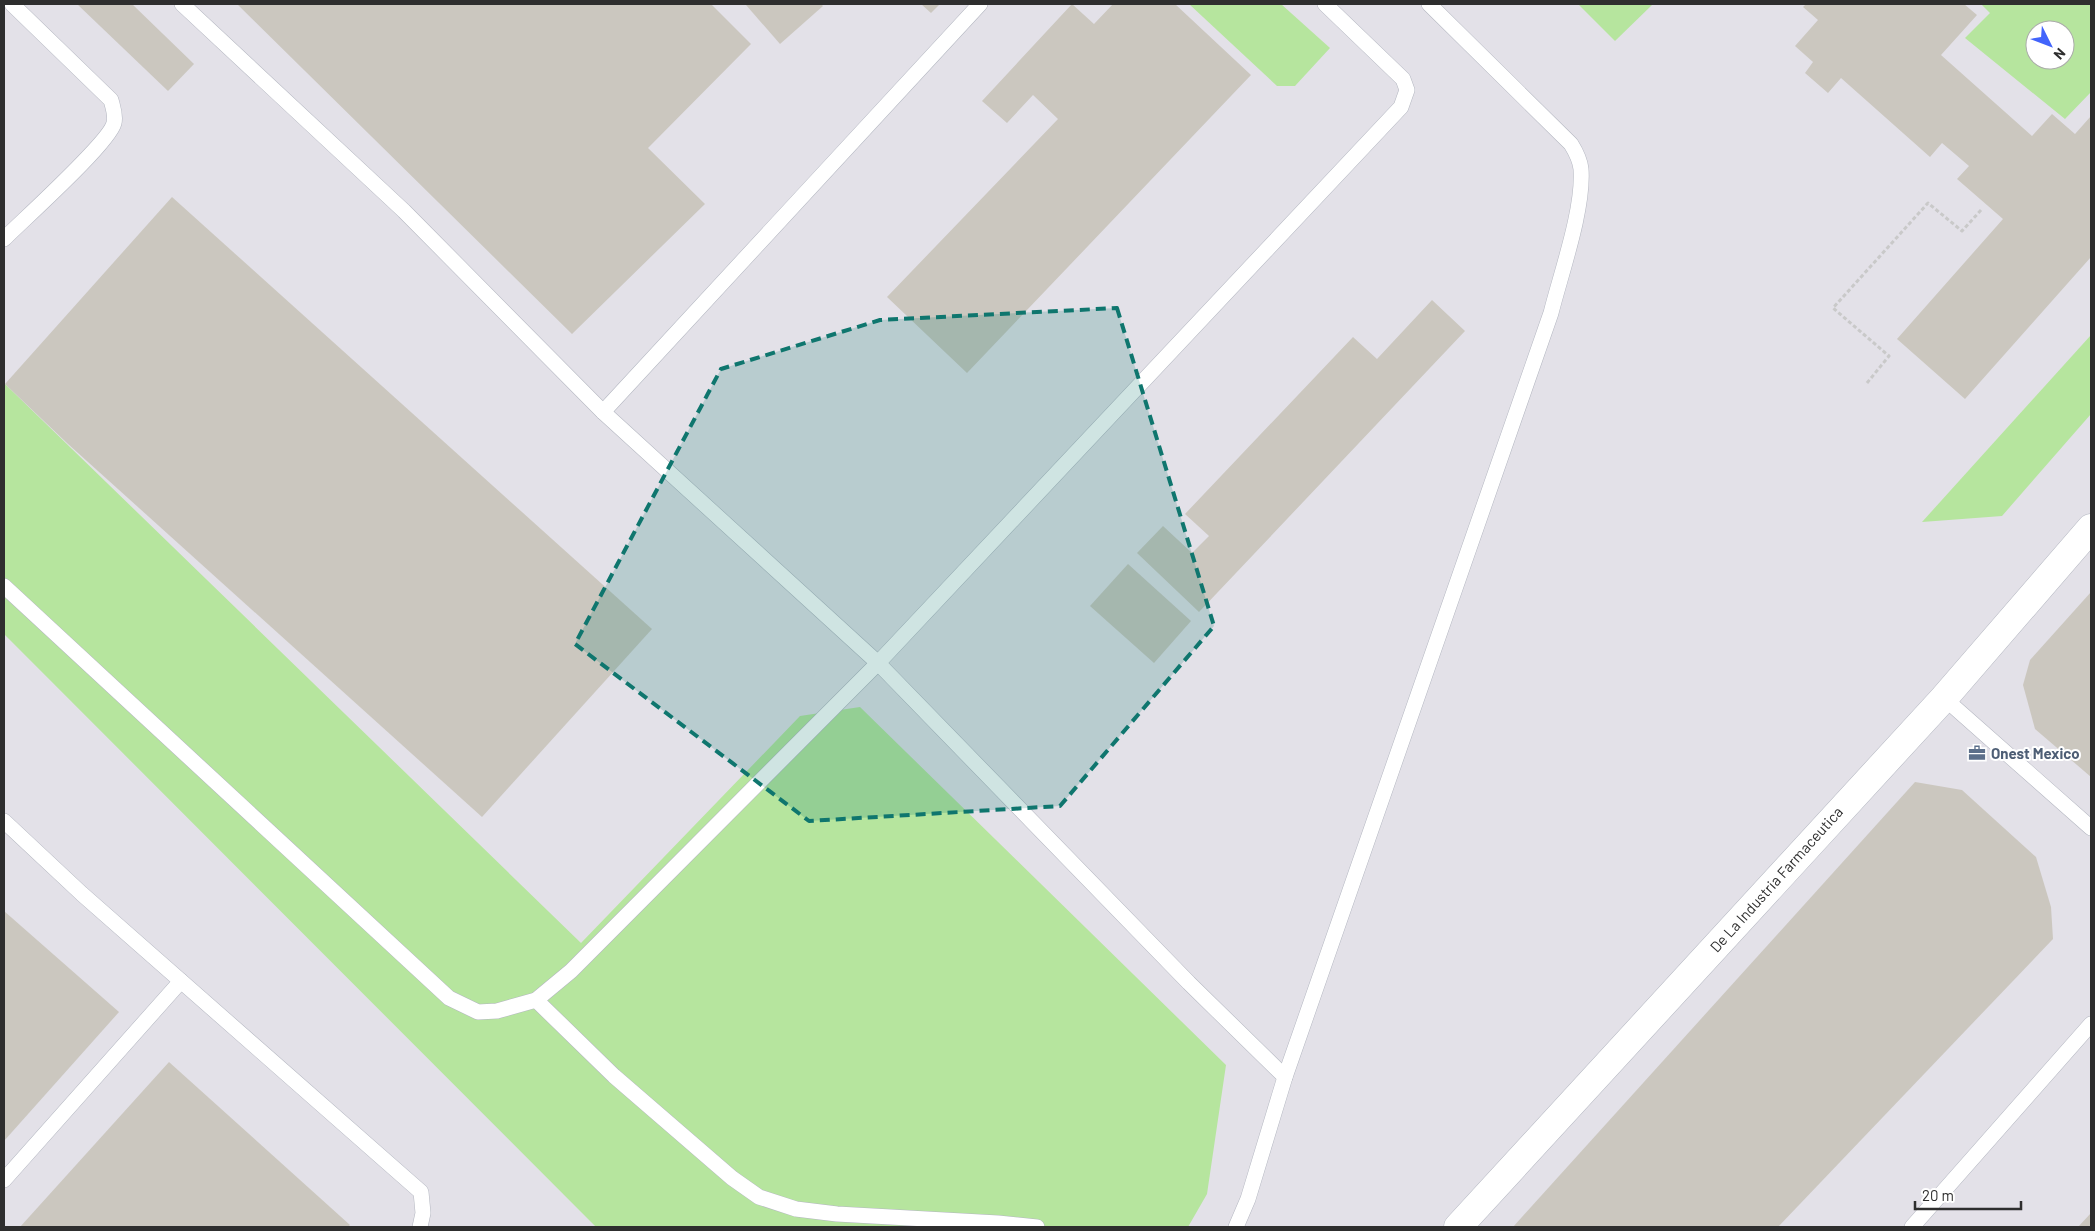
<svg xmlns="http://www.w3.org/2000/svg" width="2095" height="1231" font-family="Barlow,sans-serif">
<rect width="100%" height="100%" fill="#efe9e1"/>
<path fill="#e3e1e8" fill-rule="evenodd" d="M4,4H2091V1227H4ZM2035,30H2065V60H2035Z"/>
<g fill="#b6e59e" fill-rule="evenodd">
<path d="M1189,4H1281L1330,48L1295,86H1277Z"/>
<path d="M1578,4H1653L1615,41Z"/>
<path d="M1981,4H2091V92L2065,119L1965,38L1990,13ZM2035,30H2065V60H2035Z"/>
<path d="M2091,335V414L2002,516L1922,522Z"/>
<path d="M4,383L581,943L800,716L860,707L1226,1065L1207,1194L1188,1227H596L4,634Z"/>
</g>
<g fill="#cbc7bf">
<path d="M77,4H132L194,64L168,91Z"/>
<path d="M237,4H711L751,44L648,148L705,204L572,334Z"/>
<path d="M748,4H821L823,6L780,44L746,5Z"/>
<path d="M921,4H940L931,13Z"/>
<path d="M1072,4L1094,24L1113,4H1175L1251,75L967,373L887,297L1058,119L1033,95L1007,123L982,101Z"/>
<path d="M1806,4H1964L1977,15L1941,55L2032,136L2052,114L2075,134L2091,116V257L1965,399L1897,339L2003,219L1957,179L1969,166L1942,143L1930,157L1841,78L1828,93L1805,73L1813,62L1795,46L1818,20L1803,7Z"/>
<path d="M172,197L652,629L482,817L68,444L5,384Z"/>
<path d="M1432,300L1465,331L1199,612L1137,553L1163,526L1192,553L1209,536L1185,514L1353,337L1377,359Z"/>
<path d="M1128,564L1191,621L1154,663L1090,606Z"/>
<path d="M2091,592V777L2035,729L2023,685L2030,660Z"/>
<path d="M1915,782L1962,790L2036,857L2051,907L2053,939L1778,1227H1513Z"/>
<path d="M4,911L119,1012L4,1141Z"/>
<path d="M169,1062L350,1225L348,1227H20Z"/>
<path d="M2091,1213V1227H2078Z"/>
</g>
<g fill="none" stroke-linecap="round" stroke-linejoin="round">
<g stroke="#b4b7c1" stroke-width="16">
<g id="lane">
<path d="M182,4L404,211L603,412L878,663L1189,983L1285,1077"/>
<path d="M4,239C23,220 110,142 114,123C116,115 113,108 111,100L12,4"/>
<path d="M603,412L980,4"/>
<path d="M4,586L449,998L478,1012L497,1011L536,1000L571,971L878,663L1401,107L1407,90L1403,79L1325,4"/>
<path d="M1944,698L2091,828"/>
<path d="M4,821L82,894L421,1192L423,1213L420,1227"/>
<path d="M536,1000L614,1076L732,1178L759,1197L796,1209L837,1214L998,1223L1037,1227"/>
<path d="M4,1180L181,981"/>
<path d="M1236,1227L1248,1199L1285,1077L1551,313C1561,273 1584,209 1581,169C1580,160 1576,152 1571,144L1429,4"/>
<path d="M1912,1227L2091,1024"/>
</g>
</g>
<g stroke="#b4b7c1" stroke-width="29">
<path id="secondary" d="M1458,1227L1944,698L2091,528"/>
</g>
<path stroke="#c9c9c9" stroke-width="3" stroke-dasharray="4 2.5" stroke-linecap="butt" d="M1867,383L1889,356L1833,308L1928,203L1962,231L1982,209"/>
<use href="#lane" stroke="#fff" stroke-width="15"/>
<use href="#secondary" stroke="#fff" stroke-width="28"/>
</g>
<path fill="#0f766e" fill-opacity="0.2" stroke="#0f766e" stroke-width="4" stroke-dasharray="10 6" stroke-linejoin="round" d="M1117,308L1214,626L1060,806L809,821L575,644L721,369L880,320Z"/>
<defs>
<g id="office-bare" transform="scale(1.35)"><path d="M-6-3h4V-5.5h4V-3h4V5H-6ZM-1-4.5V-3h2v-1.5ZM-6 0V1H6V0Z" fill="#5c6f8a" stroke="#fff" stroke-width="2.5" paint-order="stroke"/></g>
</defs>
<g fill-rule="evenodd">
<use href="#office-bare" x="1977" y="753"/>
</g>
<g text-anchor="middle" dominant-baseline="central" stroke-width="4" stroke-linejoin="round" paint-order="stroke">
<g font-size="15" font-weight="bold" fill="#4e5e75" stroke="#fff" text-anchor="start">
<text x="1991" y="753">Onest Mexico</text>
</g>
<g font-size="15" fill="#2e2e2e" stroke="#fff">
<text transform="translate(1776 879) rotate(-48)">De La Industria Farmaceutica</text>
</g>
</g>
<rect width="2095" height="1231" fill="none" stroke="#2e2e2e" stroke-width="10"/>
<g transform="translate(2050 45) rotate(132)"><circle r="24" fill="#ffffff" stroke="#ababab"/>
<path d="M0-4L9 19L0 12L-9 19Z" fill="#4264fb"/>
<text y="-8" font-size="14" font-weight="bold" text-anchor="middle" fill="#2e2e2e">N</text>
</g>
<path d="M1915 1201v8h106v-8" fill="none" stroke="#2e2e2e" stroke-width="2.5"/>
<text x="1922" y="1201" font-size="15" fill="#2e2e2e" stroke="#ffffff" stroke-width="4" paint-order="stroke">20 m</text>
</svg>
